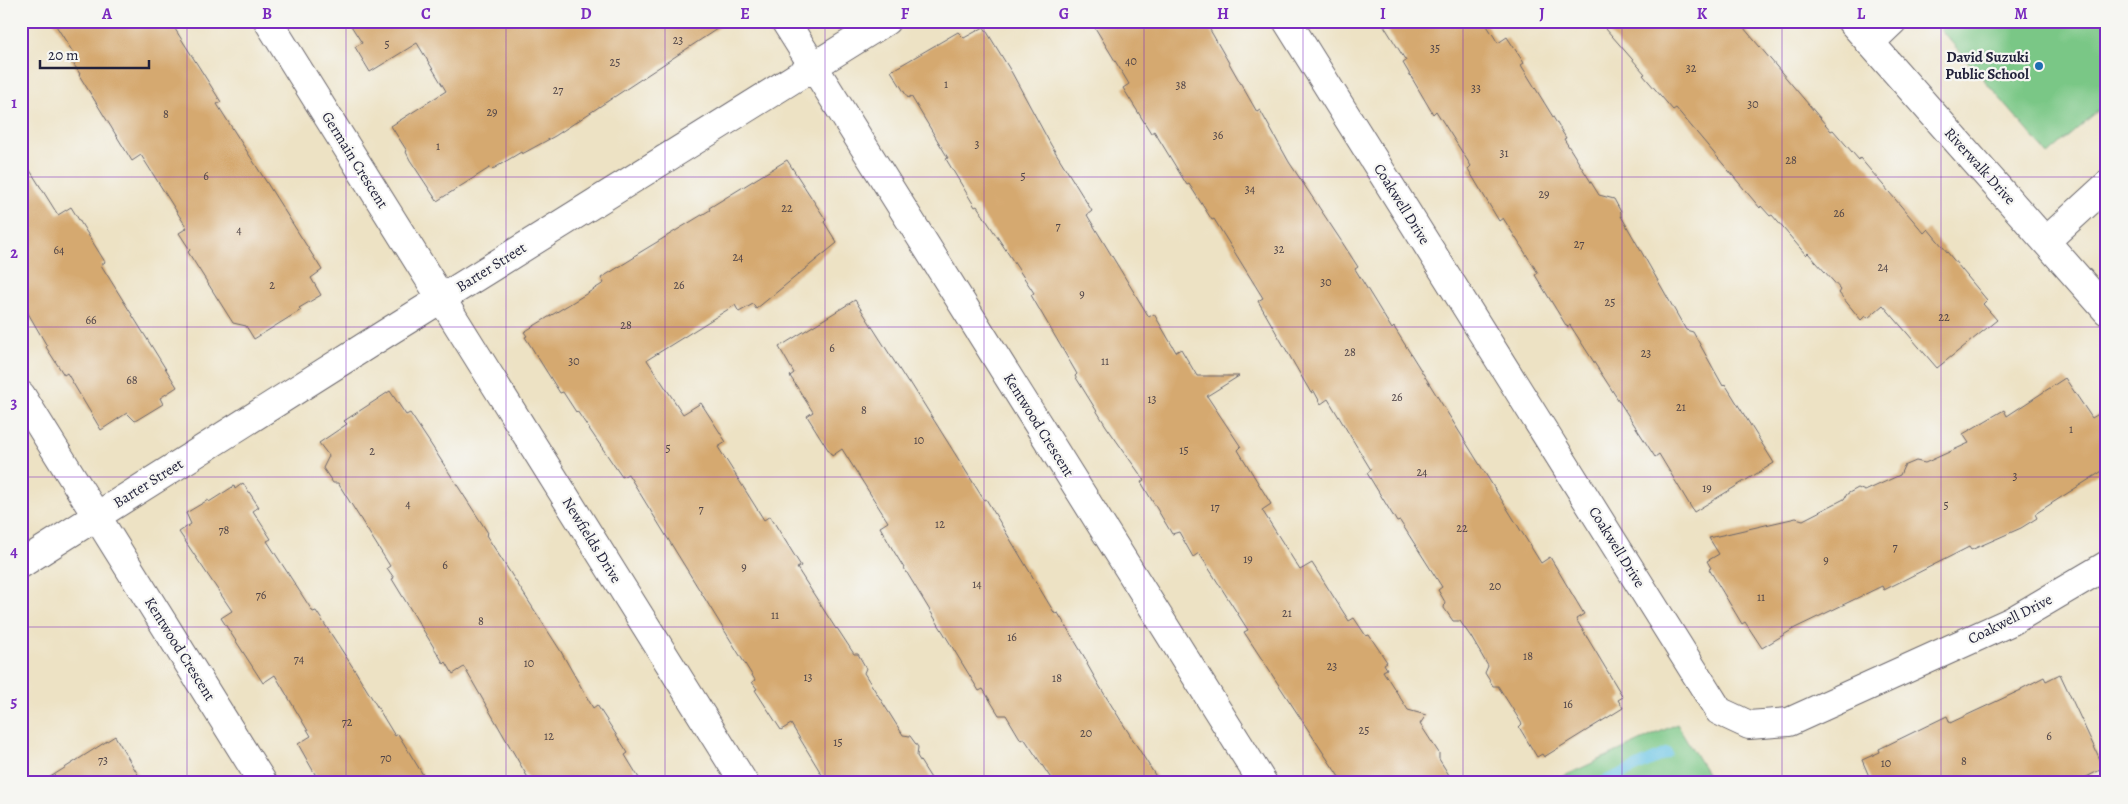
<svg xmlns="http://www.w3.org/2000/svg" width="2128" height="804" font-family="Alegreya,serif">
<rect width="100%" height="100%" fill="#f6f6f2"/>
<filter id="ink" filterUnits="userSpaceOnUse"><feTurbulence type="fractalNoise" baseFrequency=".02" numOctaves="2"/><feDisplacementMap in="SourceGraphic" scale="10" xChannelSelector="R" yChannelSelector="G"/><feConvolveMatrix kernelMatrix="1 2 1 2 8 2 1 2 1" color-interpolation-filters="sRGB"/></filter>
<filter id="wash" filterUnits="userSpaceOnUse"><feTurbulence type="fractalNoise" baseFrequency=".0096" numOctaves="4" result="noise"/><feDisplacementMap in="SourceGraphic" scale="20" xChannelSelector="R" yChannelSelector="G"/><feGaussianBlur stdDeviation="1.12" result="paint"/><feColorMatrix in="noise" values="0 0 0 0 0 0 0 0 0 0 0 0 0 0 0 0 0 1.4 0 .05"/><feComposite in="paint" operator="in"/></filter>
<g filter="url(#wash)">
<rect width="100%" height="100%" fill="#ede2c4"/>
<g fill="#7ac786" stroke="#4e7460">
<path d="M1949,21H2107V103L2048,154L1940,29Z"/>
<path d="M1677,724L1713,783H1549Z"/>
</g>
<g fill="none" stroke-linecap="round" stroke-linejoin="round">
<path stroke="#68c4e6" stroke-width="11" d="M1601,783L1667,753"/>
</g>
<g id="blocks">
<g fill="#d5a96f">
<path d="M53,21H170L221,102L217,104L322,270L311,278L321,295L299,308L301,310L254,339L246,326L233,323L188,252L190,250L179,233L187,228L141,155L132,161L79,75L80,74L69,57L74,54Z"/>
<path d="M348,21H729L555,136L522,154L521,152L493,169L491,167L437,201L410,160L406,152L407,151L391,126L446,91L417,43L370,72L355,47L362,43Z"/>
<path d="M1091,21H1205L1257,112L1260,110L1289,162L1340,239L1358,267L1355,269L1392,329L1394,327L1541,563L1550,557L1584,614L1576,619L1623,697L1618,700L1623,708L1544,757L1542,754L1537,757L1519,727L1522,724L1498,686H1493L1485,673L1488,666L1471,637L1460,621H1453L1444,608L1445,602L1438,590L1442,587L1400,521L1397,522L1367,473L1371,470L1328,399L1321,404L1314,391L1311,393L1258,301L1263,298L1214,219L1212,220L1189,184L1187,185L1154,131L1151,133L1123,88L1129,84Z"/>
<path d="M1381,21H1484L1498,43L1507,37L1524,63L1521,65L1566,138L1564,139L1599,195L1614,199L1621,212V216L1686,330L1693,332L1723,386L1725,384L1774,463L1694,512L1659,454L1655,457L1570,325L1567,327L1535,275L1538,273L1503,218L1499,221L1468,169L1471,166L1436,111L1433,114L1403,63L1406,61Z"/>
<path d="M1599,21H1738L1831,131L1833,130L1859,160L1860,158L1924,233L1928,229L1987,300L1983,304L1997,320L1937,368L1883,305L1868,318L1865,316L1861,320L1839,293L1841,290L1808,253L1806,255L1772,215L1770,216L1761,206L1760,208L1676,108L1673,110L1643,75L1645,74Z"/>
<path d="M984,27L1012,73L1051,145L1092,211L1087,215L1149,317L1154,314L1176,352L1181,349L1197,376H1239L1207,396L1241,447L1238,450L1271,504L1262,510L1300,570L1312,563L1349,621L1354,618L1366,636L1369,635L1387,662L1384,664L1387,669L1383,671L1408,710L1426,715L1420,724L1439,753V759L1454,783H1343L1244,632L1248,630L1199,553L1193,557L1179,532L1172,534L1141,482L1144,480L1106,426L1075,376L1077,374L1031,295L1034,293L977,206L975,207L946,159L948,158L911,96L908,98L891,71L958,32L964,38Z"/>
<path d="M21,156L58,215L71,207L105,262L101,265L177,387L160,398L163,404L135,421L127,413L101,430L67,373L64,375L46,347L47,346L21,301Z"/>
<path d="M787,160L826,220L824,222L837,243L756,309L753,304L739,312L735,305L647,360L683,414L701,403L726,442L718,447L764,520L770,516L801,566L797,568L836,629L837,628L854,654H858L866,668L864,673L903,735L910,736L918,747L917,756L934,783H827L791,724L781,730L755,690L757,689L752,682L755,680L628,474L622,477L577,411L576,412L563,392L560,393L525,337L527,336L524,332L604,283L601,278L635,257L634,256L710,210L709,208Z"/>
<path d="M855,300L908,383L910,382L984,500L986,499L1055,614L1058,613L1088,663L1087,664L1100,687L1160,783H1054L1024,738L1021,740L1006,715H999L983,689L979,691L890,545L880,527L888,522L842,449L832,456L807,416L813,412L790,376L794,373L779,347Z"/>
<path d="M2065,378L2092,418L2107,409V468L2035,514L2037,518L2021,528L1971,550L1969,547L1884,590L1882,586L1795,628L1762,648L1745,622L1742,624L1709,569L1711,568L1707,561L1719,554L1709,538L1796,518L1803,520L1844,499L1847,494L1858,488L1865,491L1900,475L1904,466L1916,461L1925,463L1969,443L1963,434L2004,410L2007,416Z"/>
<path d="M390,391L406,415L410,413L430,443L488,533L486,535L560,650L593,708L597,705L628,753L625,755L642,783H531L464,667L453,674L446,662L444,664L392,579L394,578L387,568L390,566L338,483H333L323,468L329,456L319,443L347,424L344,421Z"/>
<path d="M243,483L259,507L253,511L271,539L267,541L313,612L316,611L356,672L395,736L398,734L428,783H320L298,744L311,736L275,675L263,683L221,618L232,611L179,532L191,524L186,513L208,500L209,502L234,486L235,489Z"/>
<path d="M2060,674L2104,768L2075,783H1872L1862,760L1880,752L1879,749L1947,716L1950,723L2021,690V689L2044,677L2046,681Z"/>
<path d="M115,736L143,783H41Z"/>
</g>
</g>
</g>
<g filter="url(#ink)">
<use href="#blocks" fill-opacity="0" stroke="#69656b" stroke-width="1"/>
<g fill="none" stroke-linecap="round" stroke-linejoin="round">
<g stroke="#69656b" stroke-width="30">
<g id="minor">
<path d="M268,21L744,783"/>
<path d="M785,21L1263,783"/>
<path d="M1287,21L1719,711L1749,725L1789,722L2012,621L2107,565"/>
<path d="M1851,21L2107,311"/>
<path d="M1870,43L1893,21"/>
<path d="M2046,241L2107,185"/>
<path d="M21,395L263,783"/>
<path d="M21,564L391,330L886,21"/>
</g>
</g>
<use href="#minor" stroke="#fff" stroke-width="28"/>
</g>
</g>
<path fill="none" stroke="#7b2cbf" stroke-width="1" stroke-opacity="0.55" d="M187,21V783M346,21V783M506,21V783M665,21V783M825,21V783M984,21V783M1144,21V783M1303,21V783M1463,21V783M1622,21V783M1782,21V783M1941,21V783M21,177H2107M21,327H2107M21,477H2107M21,627H2107"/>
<circle fill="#1f6fb2" stroke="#f6f6f2" stroke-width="2" cx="2039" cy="66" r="5"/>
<g text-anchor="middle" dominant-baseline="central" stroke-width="4.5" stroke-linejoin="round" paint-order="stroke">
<g font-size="12" fill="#4f4448">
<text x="678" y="40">23</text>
<text x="387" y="44">5</text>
<text x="1435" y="48">35</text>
<text x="1131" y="61">40</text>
<text x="615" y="62">25</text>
<text x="1691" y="68">32</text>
<text x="946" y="84">1</text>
<text x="1181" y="85">38</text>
<text x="1476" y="88">33</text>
<text x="558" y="90">27</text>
<text x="1753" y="104">30</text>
<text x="492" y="112">29</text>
<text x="166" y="114">8</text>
<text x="1218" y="135">36</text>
<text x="977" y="144">3</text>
<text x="438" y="146">1</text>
<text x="1504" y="153">31</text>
<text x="1791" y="160">28</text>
<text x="206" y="176">6</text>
<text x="1023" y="176">5</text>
<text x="1250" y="189">34</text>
<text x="1544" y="194">29</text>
<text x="787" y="208">22</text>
<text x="1839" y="213">26</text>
<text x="1058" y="226">7</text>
<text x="239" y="230">4</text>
<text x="1579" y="244">27</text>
<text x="1279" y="249">32</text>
<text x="59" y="250">64</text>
<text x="738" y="257">24</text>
<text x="1883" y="267">24</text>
<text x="1326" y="282">30</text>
<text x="272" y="285">2</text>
<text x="679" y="285">26</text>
<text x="1082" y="294">9</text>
<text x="1610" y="302">25</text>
<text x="1944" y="317">22</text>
<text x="91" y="320">66</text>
<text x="626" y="325">28</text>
<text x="832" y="348">6</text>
<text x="1350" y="352">28</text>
<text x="1646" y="353">23</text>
<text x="574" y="361">30</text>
<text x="1105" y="361">11</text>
<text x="132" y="380">68</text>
<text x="1397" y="397">26</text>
<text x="1152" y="399">13</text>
<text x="1681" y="407">21</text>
<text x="864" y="410">8</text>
<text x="2071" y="429">1</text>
<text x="919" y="440">10</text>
<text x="668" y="448">5</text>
<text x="1184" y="450">15</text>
<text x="372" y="451">2</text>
<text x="1422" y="472">24</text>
<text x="2015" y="476">3</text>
<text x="1707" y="488">19</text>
<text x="408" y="504">4</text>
<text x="1946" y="505">5</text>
<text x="1215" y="507">17</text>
<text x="701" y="509">7</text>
<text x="940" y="524">12</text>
<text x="1462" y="528">22</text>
<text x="224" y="530">78</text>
<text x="1895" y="547">7</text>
<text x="1248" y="559">19</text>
<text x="1826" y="560">9</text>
<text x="445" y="565">6</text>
<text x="744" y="567">9</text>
<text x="977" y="584">14</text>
<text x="1495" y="586">20</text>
<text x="261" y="595">76</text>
<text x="1761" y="597">11</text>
<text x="1287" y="613">21</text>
<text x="775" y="615">11</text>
<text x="481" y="621">8</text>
<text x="1012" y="637">16</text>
<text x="1528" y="656">18</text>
<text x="299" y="659">74</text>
<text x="529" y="663">10</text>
<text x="1332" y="666">23</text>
<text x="808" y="677">13</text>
<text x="1057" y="678">18</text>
<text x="1568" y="704">16</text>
<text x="347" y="722">72</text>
<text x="1364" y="730">25</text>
<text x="1086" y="733">20</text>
<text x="549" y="736">12</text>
<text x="2049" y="736">6</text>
<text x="838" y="742">15</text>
<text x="386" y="758">70</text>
<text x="103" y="760">73</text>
<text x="1964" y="761">8</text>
<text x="1886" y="763">10</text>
</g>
<g font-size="15" font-weight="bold" fill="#22223b" stroke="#f6f6f2" text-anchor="end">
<text x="2029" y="57">David Suzuki<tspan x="2029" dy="17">Public School</tspan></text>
</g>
<g font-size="15" fill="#22223b" stroke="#f6f6f2">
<text transform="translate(355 160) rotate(58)">Germain Crescent</text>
<text transform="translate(1980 166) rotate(48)">Riverwalk Drive</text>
<text transform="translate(1402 204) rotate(58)">Coakwell Drive</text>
<text transform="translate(491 267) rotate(-32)">Barter Street</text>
<text transform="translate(1039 425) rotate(58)">Kentwood Crescent</text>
<text transform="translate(148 483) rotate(-32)">Barter Street</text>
<text transform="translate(592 540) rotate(58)">Newfields Drive</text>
<text transform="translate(1617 547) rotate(58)">Coakwell Drive</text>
<text transform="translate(2010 619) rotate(-27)">Coakwell Drive</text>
<text transform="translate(180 649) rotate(58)">Kentwood Crescent</text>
</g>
</g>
<rect width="2128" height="804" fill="none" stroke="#f6f6f2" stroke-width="55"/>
<path d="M40 60v8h109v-8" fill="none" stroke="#22223b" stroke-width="2.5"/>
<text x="48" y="60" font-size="15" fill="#22223b" stroke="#f6f6f2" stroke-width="4" paint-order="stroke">20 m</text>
<rect x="28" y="28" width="2072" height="748" fill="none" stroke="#7b2cbf" stroke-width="2"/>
<g font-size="16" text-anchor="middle" font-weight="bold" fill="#7b2cbf">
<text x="107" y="19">A</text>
<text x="267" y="19">B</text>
<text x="426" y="19">C</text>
<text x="586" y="19">D</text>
<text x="745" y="19">E</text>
<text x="905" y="19">F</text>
<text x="1064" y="19">G</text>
<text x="1223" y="19">H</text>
<text x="1383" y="19">I</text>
<text x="1542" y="19">J</text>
<text x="1702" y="19">K</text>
<text x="1861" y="19">L</text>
<text x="2021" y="19">M</text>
<text x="14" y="108">1</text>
<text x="14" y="258">2</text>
<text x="14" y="408">3</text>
<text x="14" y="557">4</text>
<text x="14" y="707">5</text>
</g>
</svg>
